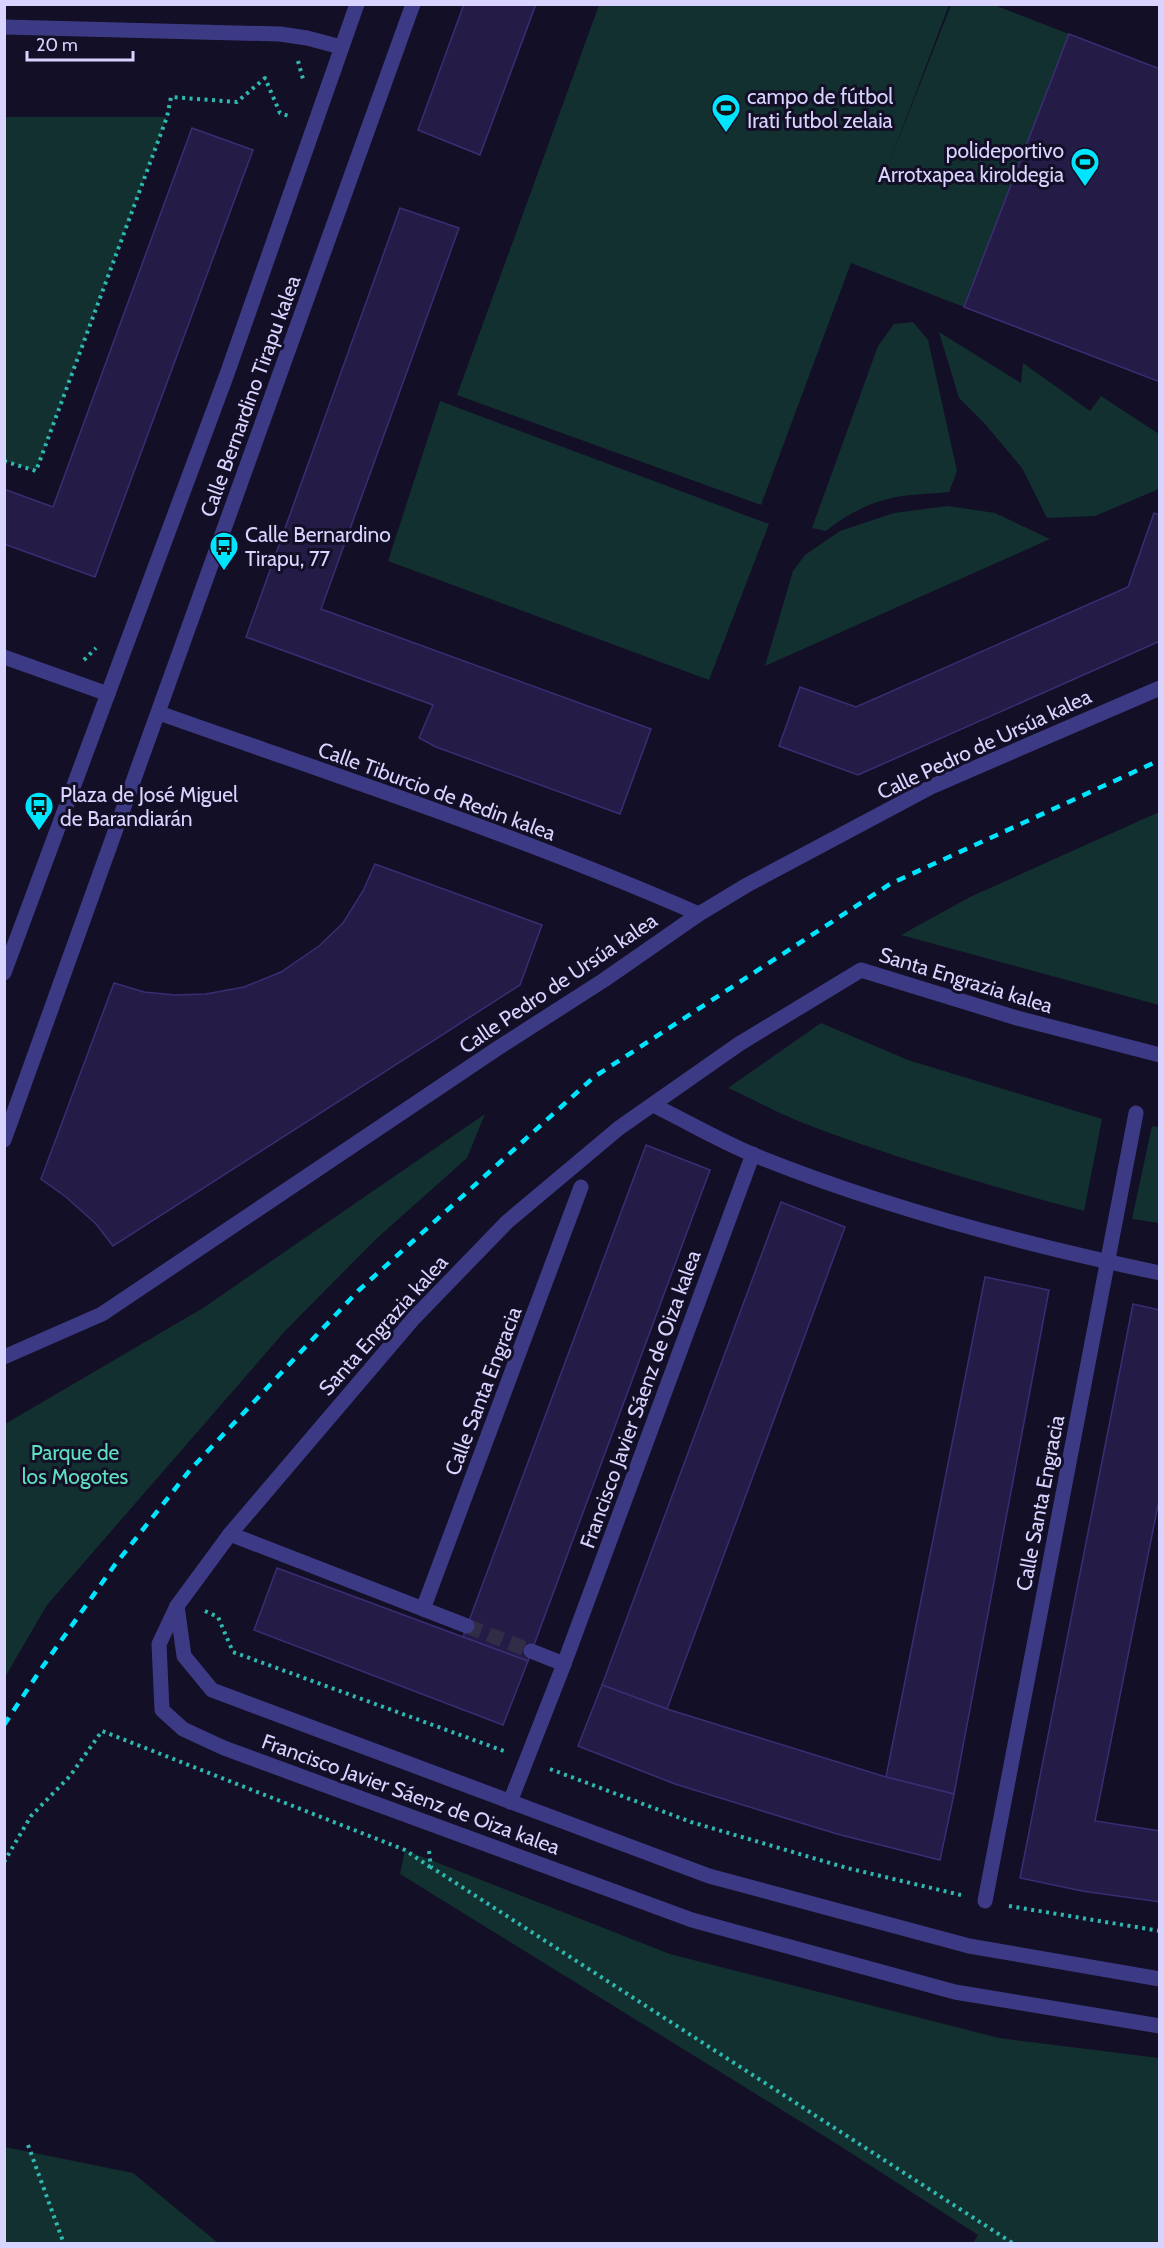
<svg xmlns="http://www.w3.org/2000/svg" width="1164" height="2248" font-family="Cabin,sans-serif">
<rect width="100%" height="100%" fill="#130f26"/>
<g fill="#12302f">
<path d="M599,5H949L888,166L951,5H994L1069,34L964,307L851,263L761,505L457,395Z"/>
<path d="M5,117H167L36,471L5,461Z"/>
<path d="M913,322L928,340L957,471L949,492C929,494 907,494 888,499C866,504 843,517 826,531L812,528L878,346L894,324Z"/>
<path d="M939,332L1021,383L1023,363L1090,411L1101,396L1159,434V489L1095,516L1047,518L1022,468L985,424L959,398Z"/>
<path d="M440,401L769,524L709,680L388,561Z"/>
<path d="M948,506L995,513L1050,539L765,666L793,571L805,555L840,531L894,513Z"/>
<path d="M1159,812V1005L901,935L970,897Z"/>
<path d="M821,1023L908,1060L1102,1119L1084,1211C989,1186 895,1158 803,1123C778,1113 753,1099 728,1088Z"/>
<path d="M485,1114L467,1158L376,1239L285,1331L47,1605L5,1677V1424L203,1308Z"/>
<path d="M1152,1126L1159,1127V1223L1132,1219Z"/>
<path d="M405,1850L670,1954L999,2038L1159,2058V2243H973L978,2235L837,2144L400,1874Z"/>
<path d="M5,2147L133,2173L218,2243H5Z"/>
</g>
<g fill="#241b47" stroke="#3b2d73" stroke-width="1.5">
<path d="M464,4H536L480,155L418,130Z"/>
<path d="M1069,34L1160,69V382L964,307Z"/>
<path d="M192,128L253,150L95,577L4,544V489L53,507Z"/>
<path d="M400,208L459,228L321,609L651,729L620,814L436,747L419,738L433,705L246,637Z"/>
<path d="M1154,513L1160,515V641L858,775L779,746L800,687L856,707L1128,587Z"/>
<path d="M375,864L542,925L520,985L113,1246L96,1224L66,1197L41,1179L114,983L144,992L175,995L206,994L244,987L281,972L319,946L343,923L363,891Z"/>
<path d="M646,1145L710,1170L528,1661L463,1637Z"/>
<path d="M781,1202L845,1227L667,1709L602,1685Z"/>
<path d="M985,1277L1049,1290L954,1794L886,1777Z"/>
<path d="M1133,1304L1160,1310V1495L1095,1821L1160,1831V1902L1082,1891L1020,1878Z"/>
<path d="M277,1568L528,1661L503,1725L254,1630Z"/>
<path d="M602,1685L667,1709L886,1777L954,1794L940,1860L837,1834L675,1784L578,1746Z"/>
</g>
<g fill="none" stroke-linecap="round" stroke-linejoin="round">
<path stroke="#312d47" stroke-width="15" stroke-dasharray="15 8" stroke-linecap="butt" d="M467,1626L531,1651"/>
<g stroke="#2fb8b0" stroke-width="4" stroke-dasharray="3 4.5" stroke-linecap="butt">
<path d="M298,61L303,79"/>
<path d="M4,461L36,471L167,117L171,97L237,102L265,78L280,113L291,117"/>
<path d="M84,660L96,648"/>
<path d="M205,1611L218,1617L233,1652L504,1751"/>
<path d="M550,1769L691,1822L847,1868L961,1895"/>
<path d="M429,1851L431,1867L1014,2244"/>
<path d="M4,1862L31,1816L70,1776L102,1731L405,1850L430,1867"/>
<path d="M1009,1906L1160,1931"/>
<path d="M28,2145L64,2244"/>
</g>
<g stroke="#3d3a85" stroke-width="15">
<path d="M653,1105C686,1121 720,1141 754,1155C885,1208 1022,1244 1160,1273"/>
<path d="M230,1534L467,1626"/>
<path d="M423,1609L581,1187"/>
<path d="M531,1651L564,1664"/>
<path d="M510,1802L564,1664L753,1154"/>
<path d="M985,1901L1136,1113"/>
</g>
<g stroke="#3d3a85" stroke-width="15">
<path d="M4,27L280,34L307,38L341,47"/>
<path d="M4,657L108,694"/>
<path d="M159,713C340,777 523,837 699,914"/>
<path d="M1160,1055L1017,1018L861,970L739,1044L619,1128L507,1222L414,1318L230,1534L177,1606L159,1644L162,1710L183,1729L224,1748L692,1920L955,1992L1160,2026"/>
<path d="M4,1357L102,1314L498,1048L604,980L699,914L747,885L933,786L1160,688"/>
<path d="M177,1606L184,1656L212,1690L709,1876L969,1946L1160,1979"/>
</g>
<g stroke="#3d3a85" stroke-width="15">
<path d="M4,973L227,374L357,4"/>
<path d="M4,1140L413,4"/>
</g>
<path stroke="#00e5ff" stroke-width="4.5" stroke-dasharray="9 8" stroke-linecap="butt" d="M4,1725L41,1669L114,1566L190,1470L358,1291L594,1077L890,884L1160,760"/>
</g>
<defs>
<g id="stadium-pin" transform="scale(1.5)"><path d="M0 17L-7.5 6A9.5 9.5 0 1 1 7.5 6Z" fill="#00e5ff" stroke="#130f26"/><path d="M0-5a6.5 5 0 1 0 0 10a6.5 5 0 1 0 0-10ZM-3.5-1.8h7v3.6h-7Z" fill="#111"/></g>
<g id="bus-pin" transform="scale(1.5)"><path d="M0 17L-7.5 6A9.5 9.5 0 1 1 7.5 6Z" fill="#00e5ff" stroke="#130f26"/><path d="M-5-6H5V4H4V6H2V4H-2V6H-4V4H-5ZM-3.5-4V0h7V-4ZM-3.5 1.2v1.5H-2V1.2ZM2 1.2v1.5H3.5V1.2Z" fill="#111"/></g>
</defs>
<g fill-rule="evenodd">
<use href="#stadium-pin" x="726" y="108"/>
<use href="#stadium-pin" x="1085" y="162"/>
<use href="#bus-pin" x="224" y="546"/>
<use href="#bus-pin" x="39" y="806"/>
</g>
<g text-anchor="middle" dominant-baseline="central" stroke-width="6" stroke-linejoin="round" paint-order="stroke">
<g font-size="21" fill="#d9d4ff" stroke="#130f26" text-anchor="start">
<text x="747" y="96">campo de fútbol<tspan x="747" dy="24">Irati futbol zelaia</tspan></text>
<text x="1064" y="150" text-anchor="end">polideportivo<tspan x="1064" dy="24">Arrotxapea kiroldegia</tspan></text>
<text x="245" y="534">Calle Bernardino<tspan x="245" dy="24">Tirapu, 77</tspan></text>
<text x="60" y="794">Plaza de José Miguel<tspan x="60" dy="24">de Barandiarán</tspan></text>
</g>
<g font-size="21" fill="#d9d4ff" stroke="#130f26">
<text transform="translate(250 396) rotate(-70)">Calle Bernardino Tirapu kalea</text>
<text transform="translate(984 744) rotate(-25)">Calle Pedro de Ursúa kalea</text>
<text transform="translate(437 791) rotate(20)">Calle Tiburcio de Redin kalea</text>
<text transform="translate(966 980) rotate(17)">Santa Engrazia kalea</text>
<text transform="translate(558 983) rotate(-34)">Calle Pedro de Ursúa kalea</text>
<text transform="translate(383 1325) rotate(-48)">Santa Engrazia kalea</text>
<text transform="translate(483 1391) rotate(-69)">Calle Santa Engracia</text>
<text transform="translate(640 1399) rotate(-70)">Francisco Javier Sáenz de Oiza kalea</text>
<text transform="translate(1040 1503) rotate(-79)">Calle Santa Engracia</text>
<text transform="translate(411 1794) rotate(20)">Francisco Javier Sáenz de Oiza kalea</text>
</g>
<g font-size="21" fill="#5fe0c0" stroke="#130f26">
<text x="75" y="1452">Parque de<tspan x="75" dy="24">los Mogotes</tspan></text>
</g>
</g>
<rect width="1164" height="2248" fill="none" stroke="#d9d4ff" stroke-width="12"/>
<path d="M27 51v9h106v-9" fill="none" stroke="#d9d4ff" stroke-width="3"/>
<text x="36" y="51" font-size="18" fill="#d9d4ff" stroke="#130f26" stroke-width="4.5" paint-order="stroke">20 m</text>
</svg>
